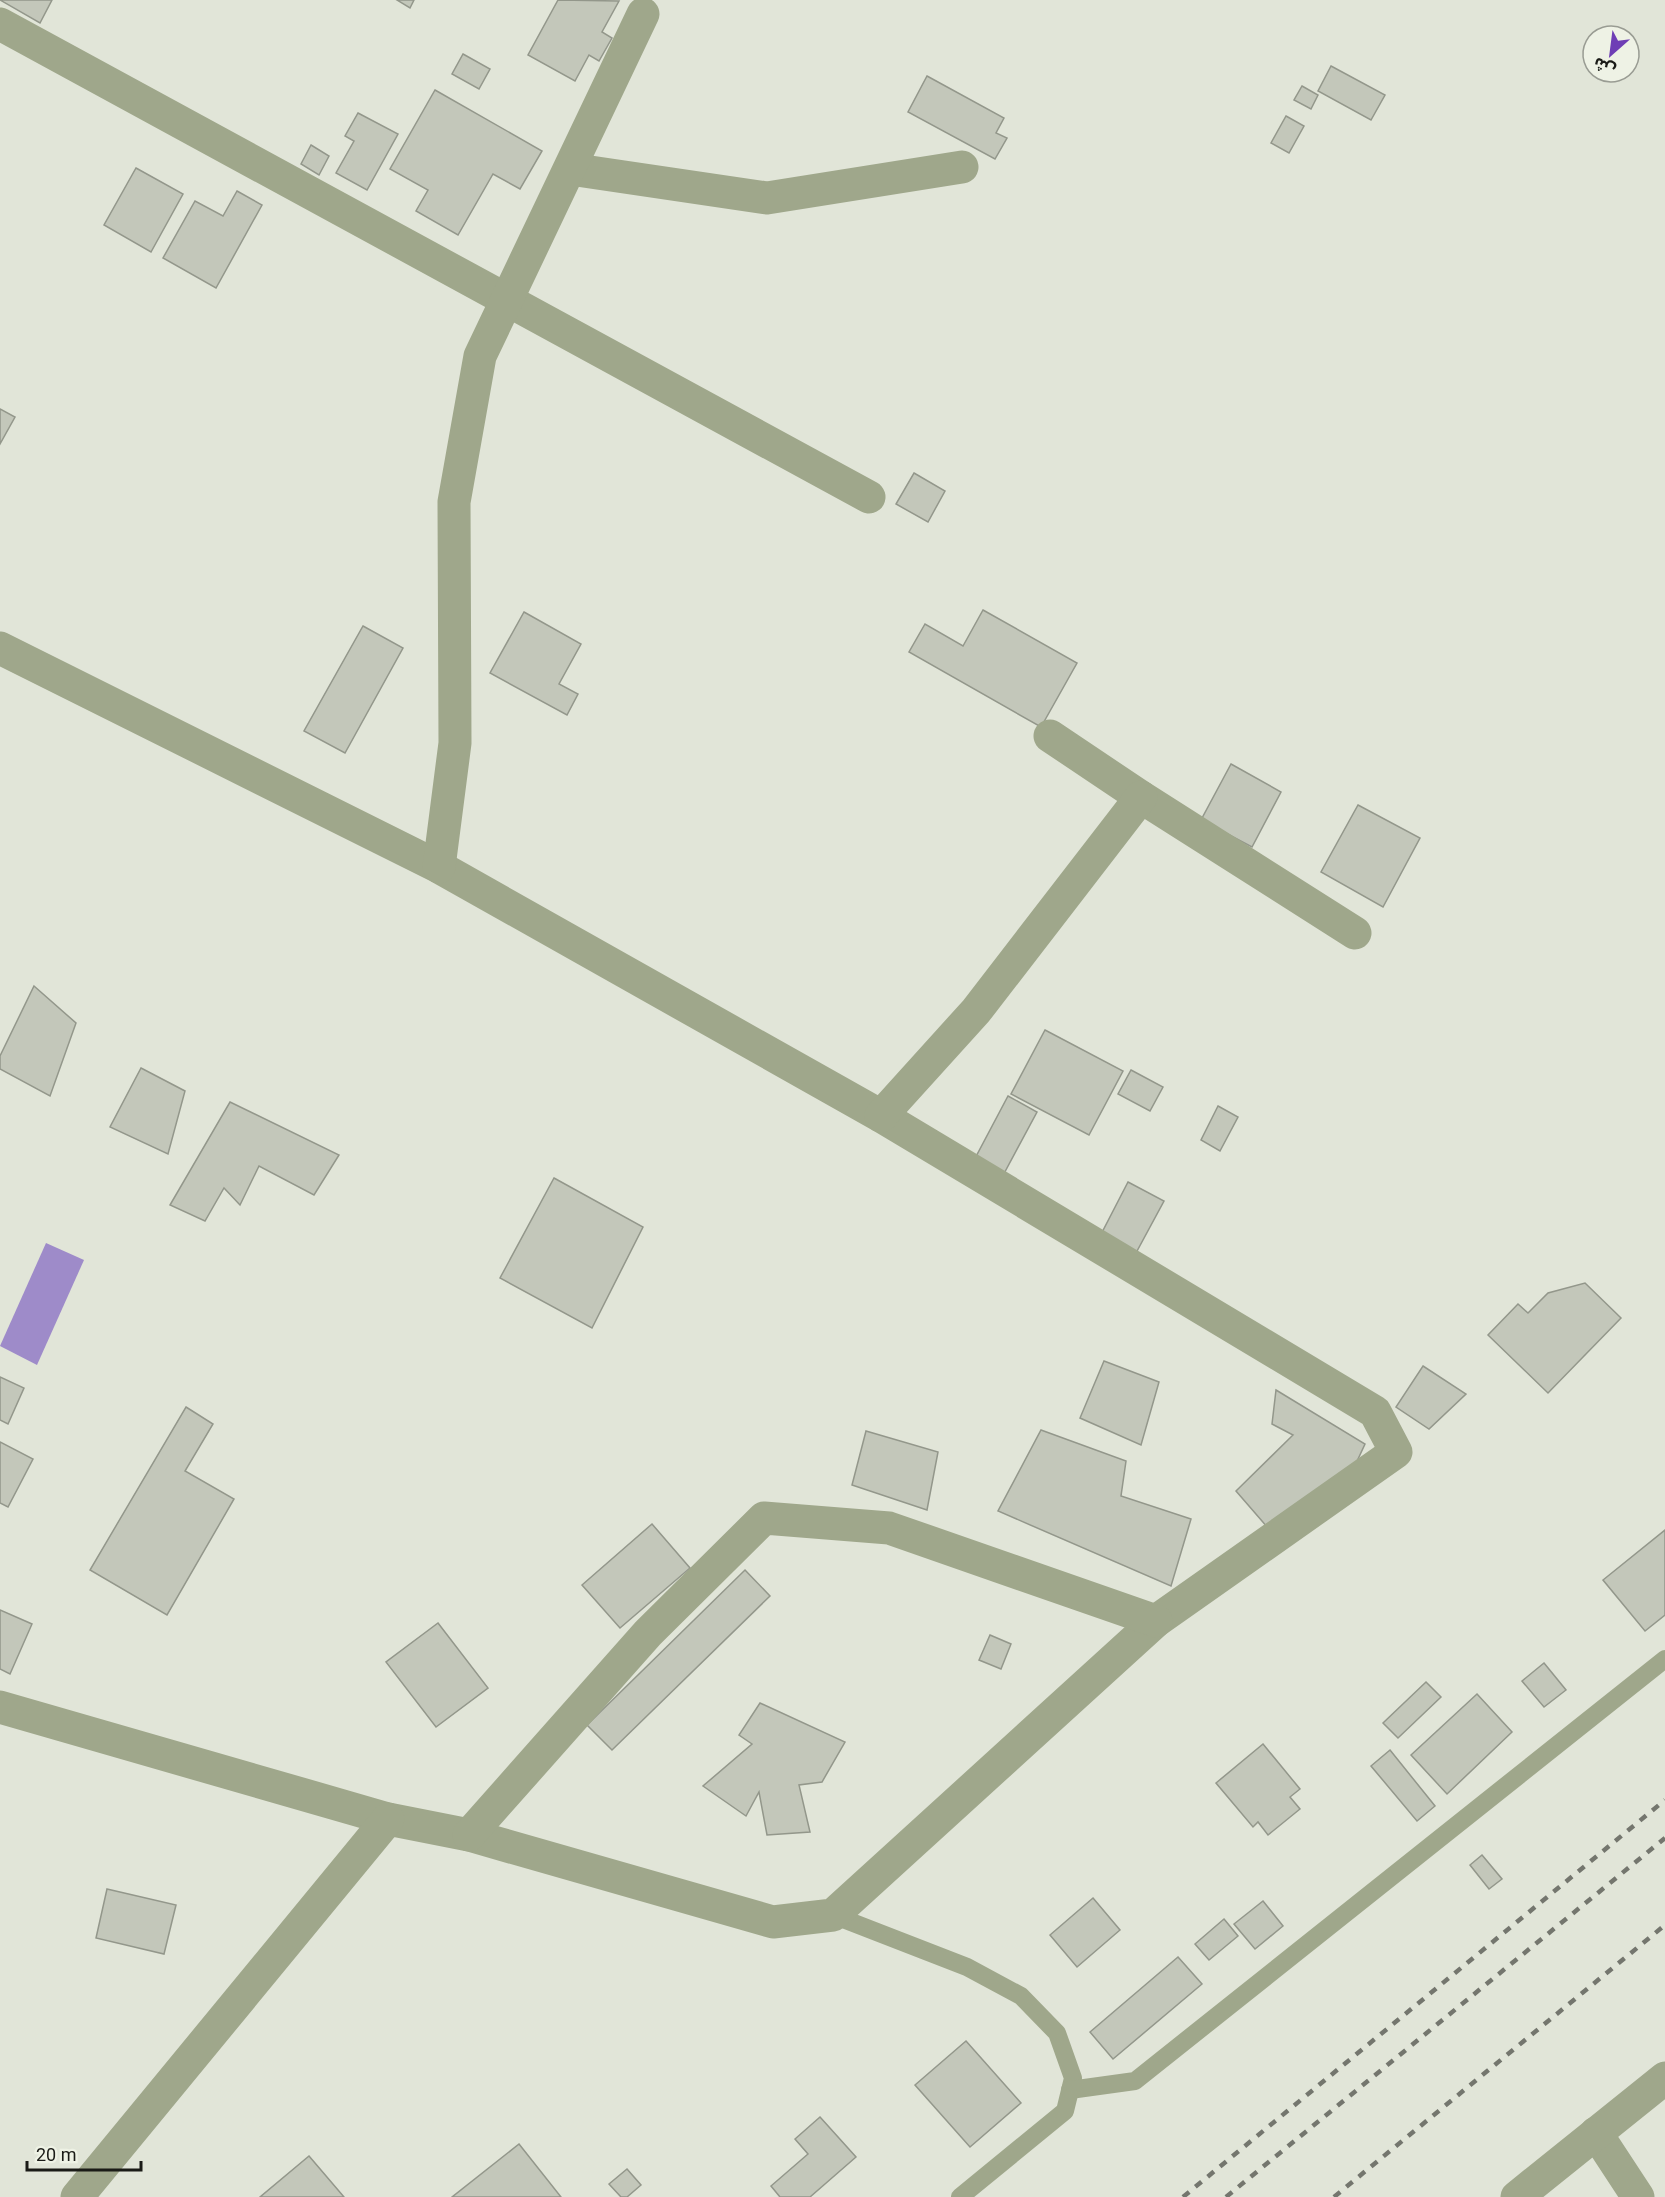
<svg xmlns="http://www.w3.org/2000/svg" width="1665" height="2197" font-family="Roboto,'Noto Sans Arabic',sans-serif">
<rect width="100%" height="100%" fill="#e1e5d8"/>
<path fill="#9e8bc9" d="M46,1243L84,1260L37,1365L0,1346Z"/>
<g fill="#c3c7ba" stroke="#93978b" stroke-width="1.5">
<path d="M0,0H52L40,23Z"/>
<path d="M397,0H414L410,8Z"/>
<path d="M558,0L619,1L602,32L612,38L599,61L589,55L575,81L528,55Z"/>
<path d="M463,54L490,69L479,89L452,74Z"/>
<path d="M1331,66L1385,95L1371,120L1318,91Z"/>
<path d="M927,76L1004,118L996,133L1007,138L995,159L908,112Z"/>
<path d="M1302,86L1318,95L1311,109L1294,100Z"/>
<path d="M435,90L542,151L520,189L493,174L458,235L416,211L428,190L390,169Z"/>
<path d="M358,113L398,134L367,190L336,173L354,141L345,136Z"/>
<path d="M1286,116L1304,126L1289,153L1271,143Z"/>
<path d="M311,145L329,156L319,175L301,164Z"/>
<path d="M136,168L183,194L151,252L104,225Z"/>
<path d="M237,191L262,205L216,288L163,258L195,201L223,216Z"/>
<path d="M0,409L15,417L0,444Z"/>
<path d="M914,473L945,491L928,522L896,504Z"/>
<path d="M983,610L1077,663L1041,727L909,652L925,624L963,646Z"/>
<path d="M524,612L581,644L559,684L578,694L567,715L490,673Z"/>
<path d="M363,626L403,648L345,753L304,731Z"/>
<path d="M1231,764L1281,792L1252,847L1201,820Z"/>
<path d="M1358,805L1420,838L1383,907L1321,872Z"/>
<path d="M34,986L76,1023L50,1096L0,1069V1056Z"/>
<path d="M1045,1030L1123,1071L1089,1135L1011,1094Z"/>
<path d="M141,1068L185,1091L168,1154L110,1127Z"/>
<path d="M1131,1070L1163,1087L1150,1111L1118,1094Z"/>
<path d="M1008,1096L1037,1112L1000,1181L971,1166Z"/>
<path d="M230,1102L339,1155L314,1195L259,1166L240,1205L224,1188L205,1221L170,1205Z"/>
<path d="M1218,1106L1238,1117L1220,1151L1201,1140Z"/>
<path d="M554,1178L643,1227L592,1328L500,1278Z"/>
<path d="M1128,1182L1164,1201L1130,1264L1095,1246Z"/>
<path d="M1585,1283L1621,1318L1548,1393L1488,1335L1518,1304L1528,1313L1548,1293Z"/>
<path d="M1104,1361L1159,1382L1141,1445L1080,1418Z"/>
<path d="M1423,1366L1466,1394L1429,1429L1396,1407Z"/>
<path d="M0,1377L24,1388L8,1424L0,1420Z"/>
<path d="M1276,1390L1365,1444L1351,1474L1275,1536L1236,1491L1293,1435L1272,1424Z"/>
<path d="M186,1407L213,1424L185,1471L234,1499L167,1615L90,1570Z"/>
<path d="M1041,1430L1126,1461L1121,1496L1191,1519L1171,1586L998,1511Z"/>
<path d="M866,1431L938,1452L927,1510L852,1485Z"/>
<path d="M0,1442L33,1459L8,1507L0,1503Z"/>
<path d="M652,1524L690,1568L620,1628L582,1585Z"/>
<path d="M1665,1530V1615L1645,1631L1603,1580Z"/>
<path d="M745,1570L770,1596L612,1750L587,1725Z"/>
<path d="M0,1610L32,1624L10,1674L0,1669Z"/>
<path d="M438,1623L488,1688L436,1727L386,1662Z"/>
<path d="M990,1635L1011,1644L1001,1669L979,1660Z"/>
<path d="M1544,1663L1566,1690L1544,1707L1522,1681Z"/>
<path d="M1426,1682L1441,1697L1398,1738L1383,1723Z"/>
<path d="M1477,1694L1512,1732L1447,1794L1411,1755Z"/>
<path d="M760,1703L845,1742L822,1782L799,1785L810,1832L767,1835L759,1792L746,1816L703,1786L752,1744L739,1735Z"/>
<path d="M1263,1744L1300,1789L1290,1797L1300,1809L1268,1835L1258,1822L1253,1827L1216,1783Z"/>
<path d="M1390,1750L1435,1806L1417,1821L1371,1766Z"/>
<path d="M1482,1855L1502,1879L1489,1889L1470,1865Z"/>
<path d="M107,1889L176,1905L164,1954L96,1938Z"/>
<path d="M1093,1898L1120,1930L1077,1967L1050,1935Z"/>
<path d="M1263,1901L1283,1926L1255,1949L1234,1924Z"/>
<path d="M1224,1919L1238,1936L1209,1960L1195,1944Z"/>
<path d="M1178,1957L1202,1984L1113,2059L1090,2032Z"/>
<path d="M966,2041L1021,2103L970,2147L915,2085Z"/>
<path d="M820,2117L856,2157L810,2197H780L771,2186L808,2154L795,2139Z"/>
<path d="M519,2144L561,2197H452Z"/>
<path d="M309,2156L344,2197H260Z"/>
<path d="M627,2169L641,2185L627,2197H621L609,2184Z"/>
</g>
<g fill="none" stroke-linecap="round" stroke-linejoin="round">
<g stroke="#9fa78b" stroke-width="18">
<path d="M833,1915L967,1967L1021,1996L1057,2033L1073,2078L1065,2111L960,2197"/>
<path d="M1070,2090L1135,2081L1665,1659"/>
</g>
<g stroke="#9fa78b" stroke-width="33">
<path d="M0,24L869,497"/>
<path d="M570,169L767,198L962,167"/>
<path d="M0,648L439,867L881,1116L1375,1412L1396,1452L1156,1621L833,1915L773,1922L469,1835L388,1819L0,1707"/>
<path d="M1050,736L1141,797L1355,933"/>
<path d="M439,867L455,743L454,502L480,356L643,14"/>
<path d="M881,1116L976,1011L1141,797"/>
<path d="M469,1835L648,1633L764,1518L889,1528L1156,1621"/>
<path d="M1596,2133L1638,2197"/>
<path d="M77,2197L388,1819"/>
<path d="M1517,2197L1665,2078"/>
</g>
<g stroke="#74766e" stroke-width="4.5" stroke-dasharray="8 8" stroke-linecap="butt">
<path d="M1183,2197L1665,1800"/>
<path d="M1226,2197L1665,1838"/>
<path d="M1334,2197L1665,1925"/>
</g>
</g>
<g transform="translate(1611 54) rotate(208)"><circle r="28" fill="#eef2e5" stroke="#999c93" stroke-width="1.5"/>
<path d="M0-4.5L10 22L0 15L-10 22Z" fill="#6e3eb5"/>
<text y="-9" font-size="16" font-weight="bold" text-anchor="middle" fill="#1a1b17">ش</text>
</g>
<path d="M27 2161v9h114v-9" fill="none" stroke="#1a1b17" stroke-width="3"/>
<text x="36" y="2161" font-size="18" fill="#1a1b17" stroke="#eef2e5" stroke-width="4.5" paint-order="stroke">20 m</text>
</svg>
